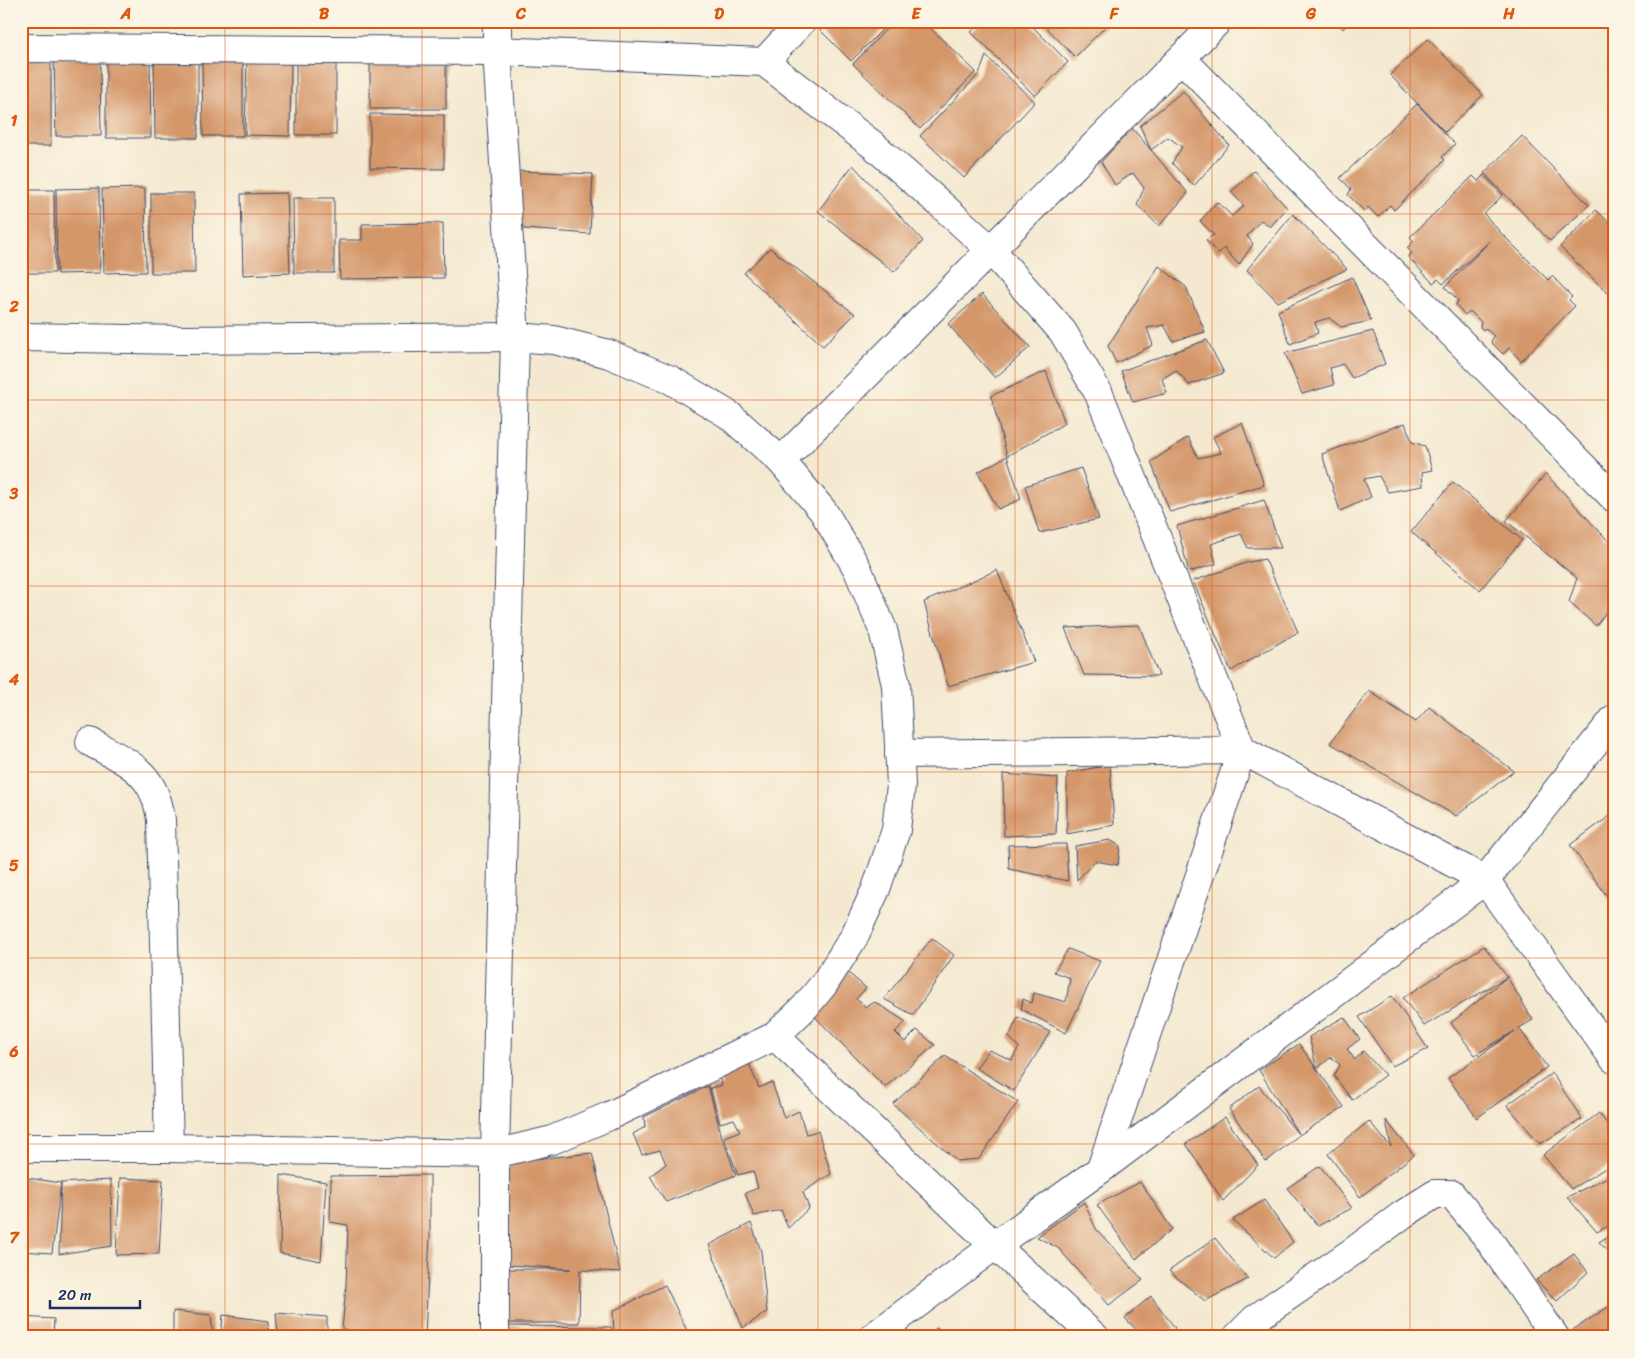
<svg xmlns="http://www.w3.org/2000/svg" width="1635" height="1358" viewBox="0 0 1635 1358" font-family="Sriracha,sans-serif">
  <style>
    .building { fill: #d4976b }
    .lines { fill: none; stroke-linecap: round; stroke-linejoin: round }
    .minor-casing { stroke: #3c4b6f; stroke-width: 30 }
    .minor { stroke: #fff; stroke-width: 28 }
    .grid { fill: none; stroke: #de5710; stroke-width: 1; stroke-opacity: 0.55 }
    .neatline { fill: none; stroke: #de5710; stroke-width: 2 }
    .grid-label { font-size: 16px; text-anchor: middle; font-weight: bold; fill: #de5710 }
  </style>
  <rect width="100%" height="100%" fill="#fcf5e5"/>
  <filter id="ink" filterUnits="userSpaceOnUse"><feTurbulence type="fractalNoise" baseFrequency=".02" numOctaves="2"/><feDisplacementMap in="SourceGraphic" scale="10" xChannelSelector="R" yChannelSelector="G"/><feConvolveMatrix kernelMatrix="1 2 1 2 8 2 1 2 1" color-interpolation-filters="sRGB"/></filter>
  <filter id="wash" filterUnits="userSpaceOnUse"><feTurbulence type="fractalNoise" baseFrequency=".0096" numOctaves="4" result="noise"/><feDisplacementMap in="SourceGraphic" scale="20" xChannelSelector="R" yChannelSelector="G"/><feGaussianBlur stdDeviation="1.12" result="paint"/><feColorMatrix in="noise" values="0 0 0 0 0 0 0 0 0 0 0 0 0 0 0 0 0 1.4 0 .05"/><feComposite in="paint" operator="in"/></filter>
  <g filter="url(#wash)">
    <rect width="100%" height="100%" fill="#f4e9d0"/>
    <g id="blocks">
      <g class="building">
        <path d="M811 21H891L851 61Z"/>
        <path d="M894 21H923L976 72 920 129 853 64Z"/>
        <path d="M982 21H1027L1068 62 1035 96 971 32Z"/>
        <path d="M1040 21H1105L1108 24 1075 57Z"/>
        <path d="M1336 21H1351L1343 29Z"/>
        <path d="M1428 39 1483 95 1445 132 1390 75Z"/>
        <path d="M986 56 1035 102 964 178 920 136 979 74Z"/>
        <path d="M198 57V138H155L154 58Z"/>
        <path d="M202 57H243V136H203Z"/>
        <path d="M21 58 51 59V146H21Z"/>
        <path d="M54 58H100L101 136H56Z"/>
        <path d="M106 58H150L151 138H106Z"/>
        <path d="M247 58 291 59 290 136 245 135Z"/>
        <rect x="296" y="59" width="40" height="76"/>
        <path d="M446 60V109H370V61Z"/>
        <path d="M1183 91 1229 145 1194 186 1172 163 1182 147 1168 137 1151 150 1140 126Z"/>
        <path d="M1417 104 1455 144 1442 157 1445 160 1394 210 1390 205 1378 217 1368 207 1364 211 1348 195 1351 189 1340 178Z"/>
        <path d="M370 114 444 115V169L370 168Z"/>
        <path d="M1132 128 1188 193 1159 226 1137 205 1144 188 1133 173 1115 185 1101 162Z"/>
        <path d="M1522 136 1589 205 1550 241 1484 173Z"/>
        <path d="M853 165 923 241 894 272 818 211Z"/>
        <path d="M517 171 593 174 590 234 512 228Z"/>
        <path d="M1254 171 1287 208 1270 227 1261 220 1247 236 1253 244 1239 265 1224 248 1218 254 1206 240 1214 235 1200 221 1217 202 1232 216 1244 206 1231 192Z"/>
        <path d="M1484 175 1503 195 1484 214 1500 232 1548 280 1552 276 1572 297 1569 300 1575 306 1521 361 1509 348 1503 354 1491 342 1494 336 1485 328 1483 330 1480 327 1481 322 1470 311 1465 315 1456 305 1458 300 1445 287 1492 239 1443 284 1438 279 1433 283 1408 257 1412 253 1407 248 1414 241 1410 237 1473 176 1478 181Z"/>
        <path d="M99 188 100 273 57 274 56 189Z"/>
        <path d="M145 188 146 272 104 273 102 189Z"/>
        <path d="M21 190H54L55 273H21Z"/>
        <path d="M151 193H194L195 273H151Z"/>
        <path d="M287 193 290 273 243 275 241 194Z"/>
        <path d="M293 198H334V273H294Z"/>
        <path d="M1596 210 1614 227V289L1609 294 1560 247Z"/>
        <path d="M1293 214 1347 269 1278 302 1247 270Z"/>
        <path d="M443 223 444 278 340 279 339 240H362V224Z"/>
        <path d="M770 248 855 314 823 346 744 273Z"/>
        <path d="M1159 266 1186 287 1205 332 1173 341 1164 325 1147 328 1153 345 1116 363 1108 346Z"/>
        <path d="M1352 277 1371 321 1341 327 1329 318 1315 322 1318 333 1290 344 1278 311Z"/>
        <path d="M982 294 1030 347 995 378 948 324Z"/>
        <path d="M1373 331 1385 364 1352 378 1343 364 1330 368 1334 385 1302 394 1285 353Z"/>
        <path d="M1207 340 1224 373 1189 385 1176 370 1162 379 1167 393 1133 402 1121 371Z"/>
        <path d="M1046 371 1065 423 1007 456 991 396Z"/>
        <path d="M1242 423 1264 485 1170 512 1151 462 1188 437 1198 458 1221 453 1213 437Z"/>
        <path d="M1405 423 1412 442 1425 446 1432 470 1422 472 1423 486 1388 492 1379 476 1364 479 1371 497 1340 511 1322 454Z"/>
        <path d="M1007 456 1021 499 998 509 978 472Z"/>
        <path d="M1081 468 1099 519 1039 533 1025 486Z"/>
        <path d="M1546 474 1614 547V601L1596 626 1569 602 1577 578 1506 521Z"/>
        <path d="M1453 482 1522 540 1480 590 1411 532Z"/>
        <path d="M1264 500 1281 548H1248L1241 534 1211 544 1216 564 1189 572 1177 526Z"/>
        <path d="M1265 559 1298 632 1231 671 1193 581 1249 562Z"/>
        <path d="M997 570 1034 662 948 686 924 602Z"/>
        <path d="M1139 625 1159 676 1084 675 1065 628Z"/>
        <path d="M1369 691 1416 722 1429 707 1514 771 1456 816 1330 743Z"/>
        <path d="M1110 765 1114 825 1067 834V773Z"/>
        <path d="M1003 774 1058 778 1056 834 1004 836Z"/>
        <path d="M1614 813V906L1570 845Z"/>
        <path d="M1110 840 1120 846 1118 865 1095 861 1077 880 1075 846Z"/>
        <path d="M1066 844 1068 881 1009 869 1008 845Z"/>
        <path d="M932 938 954 955 913 1015 884 999Z"/>
        <path d="M1484 946 1507 977 1424 1026 1403 998Z"/>
        <path d="M1068 949 1100 961 1066 1033 1021 1009 1023 999 1032 1003 1034 993 1066 1002 1070 978 1054 972Z"/>
        <path d="M845 970 866 988 856 999 866 1007 875 1002 906 1022 895 1032 905 1042 917 1030 935 1045 885 1087 814 1016Z"/>
        <path d="M1507 977 1533 1020 1519 1028 1547 1067 1477 1118 1448 1078 1515 1031 1475 1055 1451 1023Z"/>
        <path d="M1392 996 1428 1049 1392 1066 1359 1017Z"/>
        <path d="M1018 1017 1050 1032 1014 1091 976 1068 989 1050 1012 1060 1019 1047 1009 1037Z"/>
        <path d="M1344 1017 1360 1039 1347 1049 1355 1060 1363 1051 1385 1075 1352 1100 1334 1076 1340 1065 1331 1057 1317 1069 1309 1037Z"/>
        <path d="M1299 1044 1344 1107 1299 1135 1259 1070Z"/>
        <path d="M945 1056 1018 1102 979 1159 957 1161 893 1104Z"/>
        <path d="M747 1059 759 1088 772 1082 784 1118 799 1111 806 1134 818 1131 831 1174 803 1192 809 1208 788 1228 781 1210 754 1216 745 1193 758 1188 753 1171 738 1175 724 1137 740 1131 734 1119 720 1123 710 1088 722 1085 717 1072Z"/>
        <path d="M1552 1073 1582 1119 1540 1144 1507 1105Z"/>
        <path d="M708 1086 722 1137 736 1175 666 1202 650 1176 666 1164 660 1150 642 1155 633 1134 645 1127 644 1117Z"/>
        <path d="M1259 1086 1299 1135 1266 1162 1229 1109Z"/>
        <path d="M1599 1113 1614 1133V1163L1571 1189 1543 1155Z"/>
        <path d="M1225 1117 1258 1165 1223 1201 1186 1144Z"/>
        <path d="M1386 1120 1414 1155 1360 1197 1328 1154 1369 1121 1391 1147Z"/>
        <path d="M592 1153 620 1272 580 1270 579 1323H502L505 1269H571L509 1265 507 1162Z"/>
        <path d="M1320 1166 1352 1208 1318 1226 1287 1188Z"/>
        <path d="M1614 1174V1223L1597 1232 1567 1197Z"/>
        <path d="M281 1175 326 1182 321 1261 280 1253Z"/>
        <path d="M430 1175V1235L425 1337H398L342 1330 346 1286 348 1225 330 1222 331 1176Z"/>
        <path d="M21 1177 61 1183 111 1180 112 1246 59 1254 61 1183 52 1253 21 1251Z"/>
        <path d="M120 1178 163 1180 159 1254 116 1255Z"/>
        <path d="M1140 1182 1172 1229 1136 1259 1097 1205Z"/>
        <path d="M1264 1200 1293 1242 1274 1258 1233 1220Z"/>
        <path d="M1084 1202 1096 1229 1143 1280 1109 1305 1058 1248 1037 1237Z"/>
        <path d="M751 1223 761 1251 767 1312 743 1328 709 1245Z"/>
        <path d="M1614 1232V1258L1599 1242Z"/>
        <path d="M1215 1238 1248 1279 1205 1301 1169 1271Z"/>
        <path d="M1574 1254 1588 1272 1557 1301 1536 1280Z"/>
        <path d="M665 1285 690 1337H614L613 1311Z"/>
        <path d="M1151 1296 1175 1328 1166 1337H1143L1125 1318Z"/>
        <path d="M1613 1304 1614 1329 1599 1337H1580L1571 1331Z"/>
        <path d="M173 1311 211 1315 213 1337H173Z"/>
        <path d="M276 1313 327 1317V1337H278Z"/>
        <path d="M223 1315 269 1321 268 1337H221Z"/>
        <path d="M21 1317 54 1319 53 1337H21Z"/>
        <path d="M508 1326 611 1327V1337H509Z"/>
        <path d="M937 1328 944 1337H927Z"/>
      </g>
    </g>
  </g>
  <g filter="url(#ink)">
    <use href="#blocks" fill-opacity="0" stroke="#3c4b6f" stroke-width="1"/>
    <g class="lines">
      <g class="minor-casing">
        <g id="minor">
          <path d="M21 48 497 51 764 62 873 145 938 202 991 250 1063 332 1099 394 1242 750 1101 1169"/>
          <path d="M1182 59 1614 498"/>
          <path d="M764 62 802 21"/>
          <path d="M21 337 184 340 515 337 554 340 609 354 671 380 729 415 781 461 823 511 857 568 883 630 896 685 901 785 896 830 876 889 854 937 824 984 805 1007 775 1036 609 1116 552 1140 495 1154 169 1148H21"/>
          <path d="M781 461 1218 21"/>
          <path d="M90 742C129 763 155 772 161 820L169 1148"/>
          <path d="M899 754 1242 750 1485 880 1614 1059"/>
          <path d="M775 1036 964 1217 1095 1337"/>
          <path d="M495 1337V1154L515 337 497 51V21"/>
          <path d="M873 1337 994 1246 1101 1169 1485 880 1614 719"/>
          <path d="M1237 1337 1255 1319 1355 1250 1402 1215 1435 1194H1451L1487 1237 1555 1337"/>
        </g>
      </g>
      <use href="#minor" class="minor"/>
    </g>
  </g>
  <path class="grid" d="M225 21V1337M422 21V1337M620 21V1337M818 21V1337M1015 21V1337M1212 21V1337M1410 21V1337M21 214H1614M21 400H1614M21 586H1614M21 772H1614M21 958H1614M21 1144H1614"/>
  <rect width="1635" height="1358" fill="none" stroke="#fcf5e5" stroke-width="55"/>
  <path d="M50 1300v8h90v-8" fill="none" stroke="#1b2f5e" stroke-width="2.5"/>
  <text x="58" y="1300" font-size="15" fill="#1b2f5e" stroke="#fcf5e5" stroke-width="4" paint-order="stroke">20 m</text>
  <rect x="28" y="28" width="1580" height="1302" class="neatline"/>
  <g class="grid-label">
    <text x="126" y="19">A</text>
    <text x="324" y="19">B</text>
    <text x="521" y="19">C</text>
    <text x="719" y="19">D</text>
    <text x="916" y="19">E</text>
    <text x="1114" y="19">F</text>
    <text x="1311" y="19">G</text>
    <text x="1509" y="19">H</text>
    <text x="14" y="126">1</text>
    <text x="14" y="312">2</text>
    <text x="14" y="499">3</text>
    <text x="14" y="685">4</text>
    <text x="14" y="871">5</text>
    <text x="14" y="1057">6</text>
    <text x="14" y="1243">7</text>
  </g>
</svg>
